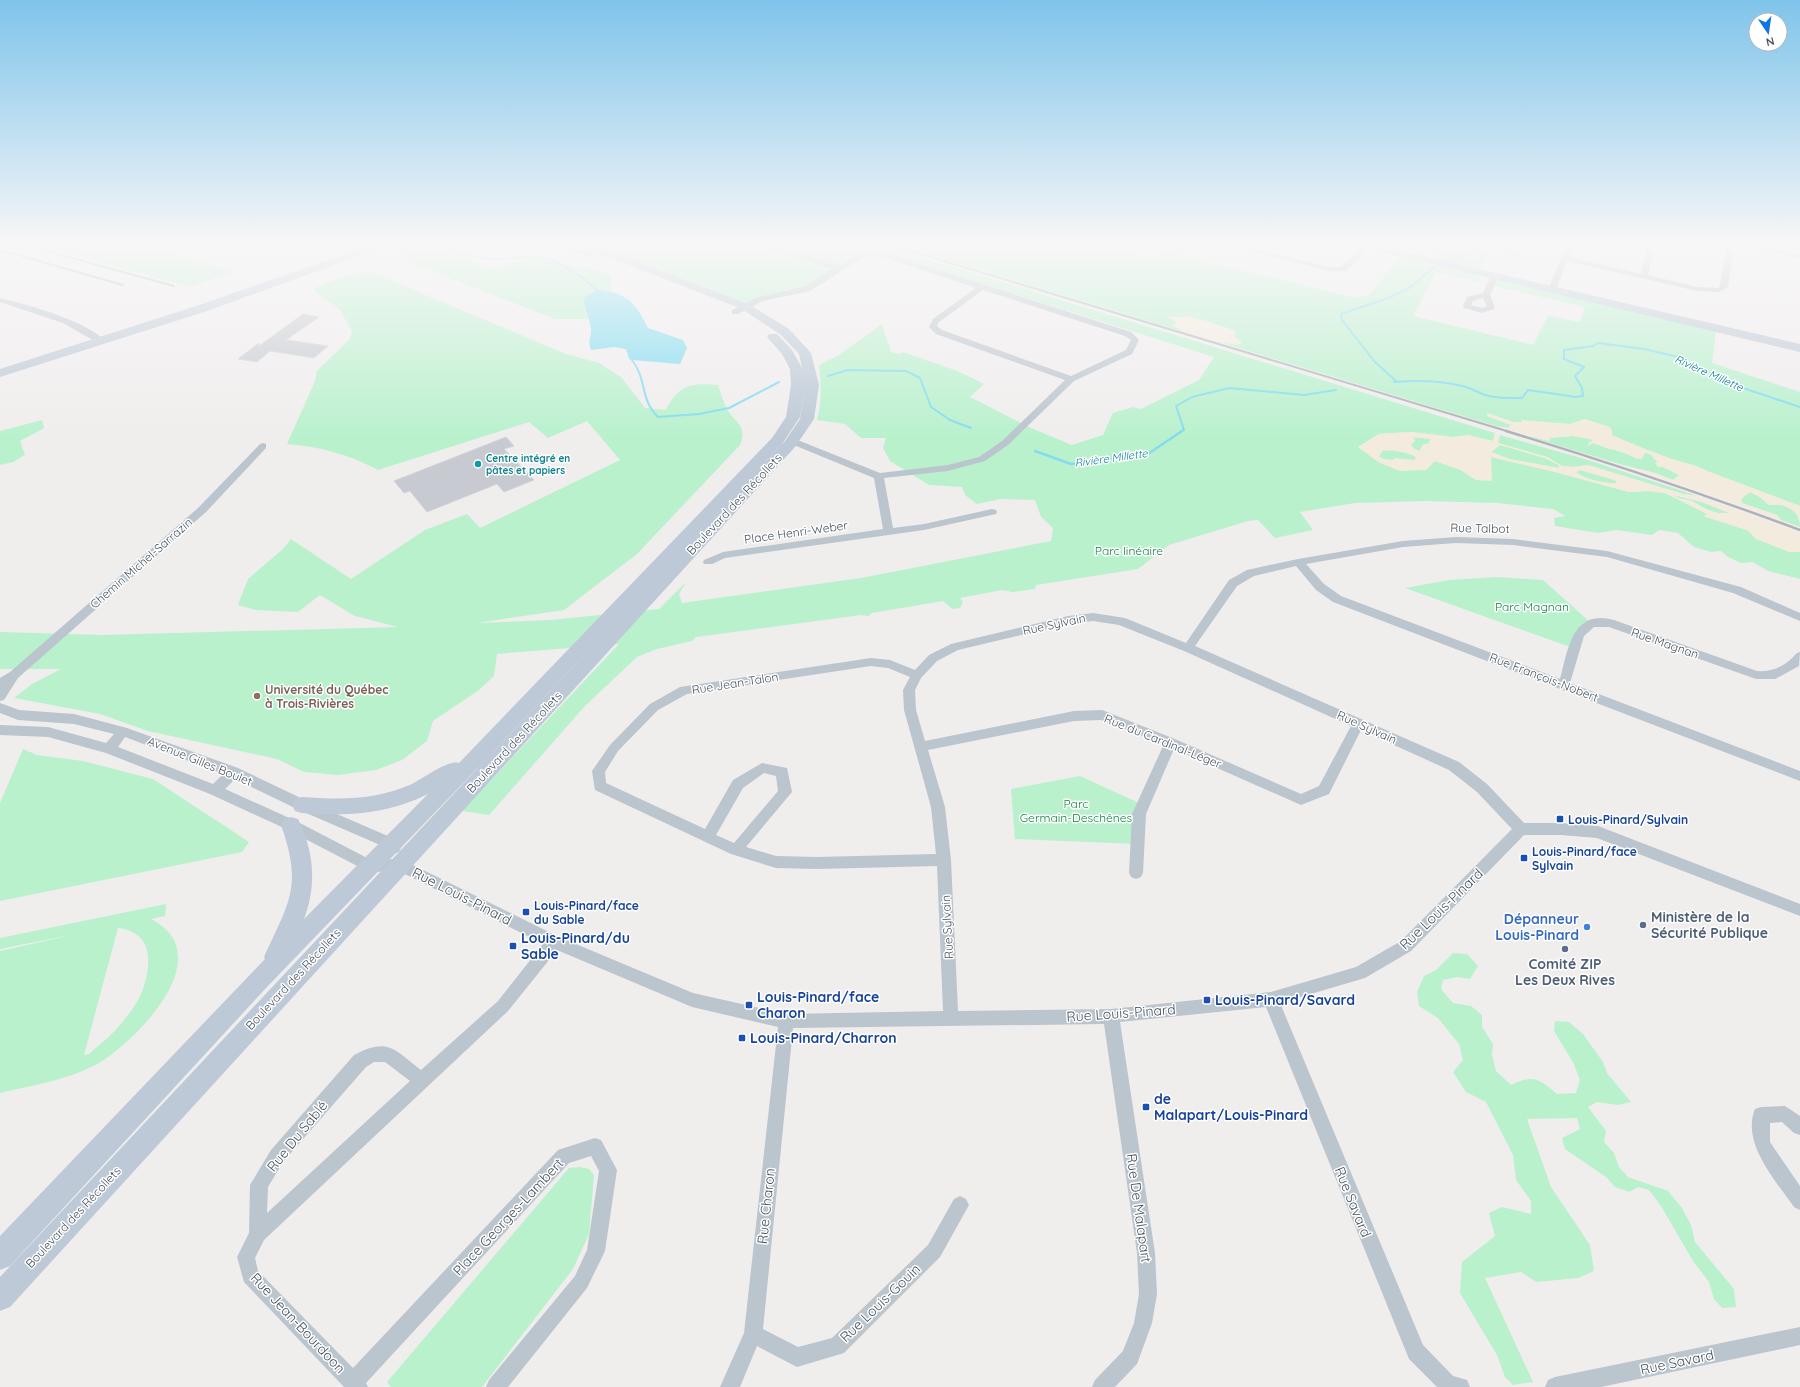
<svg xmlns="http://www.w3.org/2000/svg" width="1800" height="1387" viewBox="0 0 1800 1387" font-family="Quicksand,sans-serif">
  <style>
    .green { fill: #b9f1cd; fill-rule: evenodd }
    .sand { fill: #f3ebdd; fill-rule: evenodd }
    .water { fill: #83dcf0 }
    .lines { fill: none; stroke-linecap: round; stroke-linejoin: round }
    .stream-far1 { stroke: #83dcf0; stroke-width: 2 }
    .stream { stroke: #83dcf0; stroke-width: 2.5 }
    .building { fill: #c7cad0; stroke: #d1d4d9 }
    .street { fill: #bbc5cd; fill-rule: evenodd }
    .secondary { fill: #bdc9d6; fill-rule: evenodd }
    .rail-far1 { stroke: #afb3b8; stroke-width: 2 }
    .rail { stroke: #afb3b8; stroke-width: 2.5 }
    .culture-dot { fill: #0f9aa8; stroke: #fff; stroke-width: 1.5 }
    .education-dot { fill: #8d6e63; stroke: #fff; stroke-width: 1.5 }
    .transit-dot { fill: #1a4fb4; stroke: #fff; stroke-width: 1.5 }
    .service-dot { fill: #5c6f8a; stroke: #fff; stroke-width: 1.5 }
    .shop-dot { fill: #3f7fe0; stroke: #fff; stroke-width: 1.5 }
    .labels { text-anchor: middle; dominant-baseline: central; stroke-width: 3; stroke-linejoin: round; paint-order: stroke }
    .far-culture-label { font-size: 10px; font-weight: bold; fill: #0d838f; stroke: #fff; text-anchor: start }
    .far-water-label { font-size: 11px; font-style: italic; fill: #077d96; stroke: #fff }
    .street-label { font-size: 12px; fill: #45515c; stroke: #fff }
    .park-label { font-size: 12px; fill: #128046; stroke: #fff }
    .education-label { font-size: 12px; font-weight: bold; fill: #785e54; stroke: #fff; text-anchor: start }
    .transit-label { font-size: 12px; font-weight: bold; fill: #164399; stroke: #fff; text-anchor: start }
    .near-street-label { font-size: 14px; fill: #45515c; stroke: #fff }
    .near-service-label { font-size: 14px; font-weight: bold; fill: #4e5e75; stroke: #fff; text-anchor: start }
    .near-shop-label { font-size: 14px; font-weight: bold; fill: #366cbe; stroke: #fff; text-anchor: end }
    .near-transit-label { font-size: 14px; font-weight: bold; fill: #164399; stroke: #fff; text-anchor: start }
  </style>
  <rect width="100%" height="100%" fill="#f0eded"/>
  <g class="green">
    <path d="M84 243H137L234 271 190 287 58 251Z"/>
    <path d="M416 243C436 243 454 241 473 251L468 257 471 261 480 266 494 268 530 258 600 270 610 276 611 291 602 290 584 307 588 319H555L398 258Z"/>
    <path d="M593 243H875L1495 433 1493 441 1468 435 1453 437 1411 432 1379 434 1358 447 1380 463 1435 461 1461 470 1472 478 1491 471V457L1559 473 1629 492 1649 491 1665 493 1708 514 1704 516 1735 526 1724 520 1742 524 1754 537 1800 552V579L1768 571 1753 562 1741 563 1728 557 1721 551 1711 552 1694 547 1678 533 1659 530 1652 535 1617 530 1598 533 1555 526 1554 518 1565 516 1553 509 1497 503 1425 501 1355 503 1300 512 1313 530 1275 538 1258 520 1248 521 1169 545 1138 569 1036 585 1035 589 1013 592 1002 590 960 598 963 602 960 608 952 609 943 601 872 613 868 616 861 615 696 637 692 641 657 649 637 657 585 706 489 815 462 811 619 644 497 654 494 676 479 690 433 721 427 741 402 760 376 770 338 775 304 772 277 759 148 731 100 714 14 698 32 684 61 669H0V632L102 635 398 627 355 616 320 595 298 612 256 610 238 605 248 579 283 549 291 539 351 579 425 530 467 514 480 528 620 460 587 421 548 438 529 422 378 470C348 454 321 447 287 444L315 381 317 371 350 339 352 331 340 310 316 292 314 288 334 280 369 271 566 354 599 363 621 377 645 408 666 410C679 384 692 383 718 385 721 393 723 402 727 409 735 423 748 425 740 445L637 554 564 610 477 623 550 620 659 609 686 582 679 594 682 603 861 578 1051 541 1053 528 1041 517 1035 500 1000 499 977 504 965 495 962 487 929 485 890 461 883 448 886 438H861L845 424 817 420C822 401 821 385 819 365L839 355 882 324 891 352 899 354 903 352C931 362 959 370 984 384L970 397 1031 428 1072 445 1103 435 1113 413 1133 407 1141 409 1199 380 1214 357 875 250 861 252 805 288 743 303Z"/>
    <path d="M890 243H1118L1119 244 1112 247 1151 258C1163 248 1183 253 1195 259L1356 298 1369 295 1402 254 1430 261 1441 243H1526L1520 258 1490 252 1479 273 1478 278 1483 283 1436 272 1413 316 1533 345 1548 316 1580 322 1585 307 1495 286 1498 278 1716 330 1712 363 1800 392V506L1707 471C1696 464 1682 463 1669 458 1639 447 1609 434 1579 421L1570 424 1514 422 1487 413 1488 416 1511 425 1508 428 1496 426 1216 341 1238 345 1242 342 1234 337 1236 331C1213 323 1193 316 1169 317L1178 324 1172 325 1191 334Z"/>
    <path d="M42 420 44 428 20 441 25 455 13 462 0 465V431Z"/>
    <path d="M1500 435 1588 460 1698 496 1683 494 1588 465 1573 467 1562 466 1547 457 1498 443Z"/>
    <path d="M1524 435 1549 441V438L1573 436 1591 439 1593 443C1608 448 1621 451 1636 458L1645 453 1650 454 1663 467 1679 475 1673 480 1655 473 1623 465Z"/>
    <path d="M1413 437 1431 439 1428 444 1422 446 1420 451C1415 450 1413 448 1411 444L1415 441Z"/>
    <path d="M1500 445 1545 458 1559 465V468L1509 459 1491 452Z"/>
    <path d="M1389 450 1409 453 1416 457 1415 460H1387L1379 457 1382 451Z"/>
    <path d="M1580 470 1615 480 1617 483C1607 484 1583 479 1576 472Z"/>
    <path d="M1750 492 1760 497 1769 505C1784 503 1800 509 1800 527L1781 520 1777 515 1741 503V499Z"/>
    <path d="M1672 494 1702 502 1729 513C1716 516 1702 507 1692 501 1685 498 1681 501 1672 494Z"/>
    <path d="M1497 577 1543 580 1590 622 1573 648 1405 588 1449 580Z"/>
    <path d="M23 749 37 755 83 761 153 779 249 842 242 852 0 901V803Z"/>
    <path d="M1080 776 1141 804 1136 844 1015 839 1011 789Z"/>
    <path d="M166 904 165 916 151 919C221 955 138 1039 99 1063 69 1080 33 1085 0 1093V951L76 934 0 949V938ZM118 928C155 932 152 967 141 994 137 1003 130 1013 124 1020 115 1033 100 1044 89 1054L84 1055Z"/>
    <path d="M1453 953 1467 954 1478 966 1470 979 1457 977 1443 980 1441 989 1453 1003 1471 1006 1482 1015V1027L1493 1044 1492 1055 1496 1071 1511 1085C1534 1074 1539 1079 1557 1094L1576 1093 1580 1080 1574 1064 1554 1031 1555 1021 1569 1022 1583 1034 1603 1062 1607 1073 1631 1102 1618 1105 1597 1102 1588 1107 1606 1131 1604 1142 1614 1153 1619 1167 1628 1177 1668 1191 1682 1208 1691 1225 1695 1242 1734 1289 1736 1307 1722 1308 1714 1299 1709 1282 1693 1261 1661 1206 1649 1190 1638 1187 1629 1192 1615 1187 1606 1177 1565 1149 1562 1138 1580 1129 1577 1118 1527 1119 1551 1187 1590 1245 1594 1271 1578 1278 1536 1282 1521 1272 1485 1278 1533 1382 1513 1385 1505 1377 1497 1355 1460 1293 1462 1262 1495 1236 1489 1213 1502 1207 1531 1214V1201L1516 1180 1513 1155 1486 1102 1466 1092 1453 1072 1463 1060 1459 1044 1438 1018 1419 1006 1417 992 1424 976 1436 970Z"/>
    <path d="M580 1167 589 1169 594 1175 589 1234 573 1269 482 1387H391L387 1382 569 1168Z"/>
  </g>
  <g class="sand">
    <path d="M1185 316 1207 321 1218 326 1236 331 1234 337 1242 342 1238 345C1217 342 1190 337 1172 325L1178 324 1169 317 1181 319Z"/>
    <path d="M1487 413 1507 421 1521 423 1522 420 1570 424 1585 419 1610 427 1613 433 1611 435C1631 444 1651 452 1672 459 1684 463 1697 465 1707 471L1800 506V519C1792 507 1784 503 1769 505L1760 497 1750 492 1741 499 1742 503 1777 515 1781 520 1800 528 1723 499 1623 465 1655 473 1673 480 1679 475 1663 467H1658L1655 463 1658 461 1653 458 1654 457 1653 455 1645 453 1642 459 1635 458 1622 451 1609 449 1593 443 1588 446 1589 442H1592L1591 439 1573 436 1550 438V441L1496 426 1508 428 1511 425 1487 416Z"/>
    <path d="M1411 432 1453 437 1468 435 1493 441 1495 433 1500 435 1498 443 1547 457 1562 466 1573 467 1588 465 1683 494 1698 496 1800 533V552H1789L1756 539 1749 531 1703 516 1707 514 1665 493 1649 491 1629 492 1559 473 1491 457 1492 481 1476 480 1461 470 1435 461 1426 470 1400 471 1380 463 1358 447 1379 434ZM1413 437 1431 439 1428 444H1423L1420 451 1414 449 1411 444 1415 441ZM1500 445 1545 458 1559 465V468L1509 459 1491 452ZM1396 450C1403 453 1410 453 1416 457L1415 460 1394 458 1393 460 1383 459 1379 457 1382 451ZM1580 470 1615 480 1617 483C1607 484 1583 479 1576 472ZM1672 495 1702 502 1729 513H1717L1698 506 1689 500H1679Z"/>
  </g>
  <path class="water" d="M602 290C630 295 636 304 648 328L683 340 687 348 680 364 632 360 629 359 626 349 614 347 591 350C587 337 592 338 591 329 589 310 572 295 602 290Z"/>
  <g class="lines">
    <g class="stream-far1">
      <path d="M431 243C451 250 473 258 494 259 509 260 525 255 540 257 560 260 587 279 600 294"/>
      <path d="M1452 262 1469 255 1483 243"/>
      <path d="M633 357 632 360C647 379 640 400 658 417L699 414 729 408 779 382"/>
      <path d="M828 376 848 370 906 371 920 378 931 407 950 420 971 428"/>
      <path d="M1394 382C1417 380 1440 380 1462 386 1471 388 1477 392 1485 395 1496 399 1510 398 1522 398L1528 390 1576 397 1583 396 1582 388 1575 376 1584 367 1564 359V350L1593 346 1598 343 1644 349 1678 357 1728 383 1800 407"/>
      <path d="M1397 382 1374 361 1342 320 1341 314 1386 299 1411 287 1434 267"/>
      <path d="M1180 432 1184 430 1176 406 1192 397 1229 388 1304 395 1336 390"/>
    </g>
    <path class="stream" d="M1035 451 1071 464 1148 454 1182 431"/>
  </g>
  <g class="building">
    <path d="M303 314 319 317 286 340 328 346 314 358 270 351 257 362 238 359 259 343V346Z"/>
    <path d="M506 437 514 446 504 449 534 480 504 492 497 484 427 512 410 491 404 493 394 481Z"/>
  </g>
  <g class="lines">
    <g class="street">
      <path d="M765 243H771L839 266 860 252 880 251 1131 332 1139 340 1132 354 1074 381 1008 445 985 461 948 471 884 478 893 528 924 524 992 509 996 510 997 512 996 514 924 530 725 558 712 564H704L703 562 704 560 723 552 883 529 874 478 789 443V439H795L880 473 948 465 979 457 1002 441 1065 380 936 334 929 327 933 319 976 288 877 255 865 256 810 291 763 301 738 314H732V310L758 297 804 287 832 269 765 247ZM983 290 1125 336 1131 340 1126 350 1071 376 942 330 937 326 939 322Z"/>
      <path d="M1219 243H1231L1329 267H1341L1364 244 1371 246 1346 271H1329Z"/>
      <path d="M1567 243H1575L1569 257 1641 274 1649 243H1656L1648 275 1697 287 1718 288 1720 286 1727 246C1740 236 1784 251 1800 255V259L1742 245 1734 247 1728 287 1719 292 1697 291 1567 261 1556 290 1549 292 1548 290Z"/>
      <path d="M1492 274 1499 276 1490 295 1495 307 1494 309 1482 313 1464 308 1463 306 1467 297 1483 293ZM1483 298 1487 306 1482 308 1471 305 1473 301Z"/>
      <path d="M0 298C26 304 87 321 105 341L104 343H98L63 323 0 302Z"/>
      <path d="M263 443 266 444V448L206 512 18 678 4 700 0 701V678L10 672 198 508 260 444Z"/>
      <path d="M1456 537 1513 539 1607 551 1741 587 1800 613V621L1733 593 1607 557 1513 545 1456 543 1403 547 1306 564 1324 584 1341 596 1560 679C1568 650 1572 608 1614 620L1757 671C1769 672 1781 668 1790 660 1794 657 1795 653 1800 652L1799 666 1775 679H1756L1609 627H1594L1584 636 1570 683 1800 771V781L1333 602 1316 590 1296 566 1254 576 1237 586 1195 646 1459 762 1487 784 1524 823H1561L1598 826 1800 904V916L1597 838 1561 835H1524L1411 951 1365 978 1280 1003 1423 1345 1453 1376 1467 1380 1470 1387H1437L1409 1359 1266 1007 1120 1022 1155 1253 1157 1294 1152 1323 1137 1364 1115 1387H1092L1095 1380 1123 1351 1134 1323 1139 1294 1137 1253 1104 1024 793 1028 763 1329 798 1347 832 1338 928 1245 954 1199 960 1196 966 1199 969 1205 940 1257 844 1353 797 1367 757 1346 740 1387H720L744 1333 778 1027 692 1007 557 950 508 1011 264 1240 255 1258 258 1271 353 1368 558 1150 595 1138 601 1140 617 1170 605 1251 587 1288 508 1387H486L489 1380 575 1276 587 1250 599 1171 591 1156 569 1163 366 1383 368 1387H344L244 1282 237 1257 249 1233 250 1185 271 1150 354 1055C388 1037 394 1049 421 1070L498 1001 543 944 399 871 370 872 365 870 286 829 210 794 106 753 48 737 0 735V725L48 727 106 743 114 734 74 724 18 720 0 713V703L19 710 74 714 127 728 238 768 307 801 397 840 401 848 399 852 394 854 389 852 387 848 297 809 235 779 225 789 296 821 371 860 400 859 405 861 559 937 693 993 786 1014 943 1011 937 866 817 869 776 868 731 854 595 790 592 771 610 745 650 704 680 687 871 658 890 660 915 670 929 655 951 644 1068 616 1093 613 1125 618 1186 643 1229 580 1247 570 1298 559 1403 541ZM1093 621 1119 625 1184 651 1351 726 1319 786 1301 794 1175 739 1102 710 1074 711 925 741 916 710 915 690 921 678 937 661 958 650 1068 624ZM871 666 888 668 910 677 903 690 904 710 931 807 936 854 817 857 776 856 746 847 792 792 787 768 762 763 733 780 705 829 606 783 605 772 618 751 658 710 687 694ZM1101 720 1164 744 1132 814 1129 873 1131 877 1136 879 1141 877 1143 873 1146 814 1174 749 1301 805 1329 794 1361 730 1449 770 1477 792 1512 829 1401 941 1356 967 1271 992 1111 1009 958 1011 951 860 945 807 928 750 1074 721ZM125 737 223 774 213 784 118 747ZM764 773 776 776 778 791 734 843 716 835 743 788ZM374 1062H385L410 1081 267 1213 268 1187 283 1162 366 1067Z"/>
      <path d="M1785 1106 1800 1116V1135L1794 1133 1782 1122 1770 1123V1142L1800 1186V1210L1794 1207C1776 1181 1741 1143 1755 1109L1761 1107Z"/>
      <path d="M1800 1327V1345L1601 1387H1545L1548 1380 1555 1377Z"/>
    </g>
    <g class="secondary">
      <path d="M377 243H391L390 245 207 311 0 377V369L199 305Z"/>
      <path d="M555 243H569L596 253 597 255 596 257H588L556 245Z"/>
      <path d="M576 243H590L750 305 789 329 811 353 819 385 814 419 795 447 10 1307 0 1311V1277L785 441 800 419 805 385 803 373 805 385 800 417 782 444 495 750 266 988 10 1266 0 1270V1236L265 959 264 957C289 902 303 887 281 825L284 819 291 817 298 819C314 852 317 884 304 919L428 794C385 815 348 816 302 813L295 811 292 805 295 799 302 797C340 800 376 800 412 784 422 779 449 759 459 763L772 438 786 417 791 385 790 369 782 354 767 337 769 334H777L792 350 802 368 799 354 781 335 742 309 577 245Z"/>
      <path d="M1350 243H1368L1800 344V352L1355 246Z"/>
    </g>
    <g class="rail-far1">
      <path d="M6 243 21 247"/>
      <path d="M17 243 174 286"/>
      <path d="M884 243 1510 432"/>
      <path d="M0 250 123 285"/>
    </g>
    <path class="rail" d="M1506 431C1605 461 1703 494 1800 530"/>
  </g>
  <linearGradient id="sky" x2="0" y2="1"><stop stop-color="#7fc4eb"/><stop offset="0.56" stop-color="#f8f7f7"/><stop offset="1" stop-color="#f8f7f7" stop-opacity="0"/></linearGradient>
  <rect width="1800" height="437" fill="url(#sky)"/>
  <circle class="culture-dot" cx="478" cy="464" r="4"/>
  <circle class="education-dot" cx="257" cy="696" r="4"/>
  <g class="transit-dot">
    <rect x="1556" y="815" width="8" height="8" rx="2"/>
    <rect x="1520" y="854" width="8" height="8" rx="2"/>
    <rect x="522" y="908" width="8" height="8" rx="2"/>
    <rect x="509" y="942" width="8" height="8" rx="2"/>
    <rect x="1203" y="996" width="8" height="8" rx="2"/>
    <rect x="745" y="1001" width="8" height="8" rx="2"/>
    <rect x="738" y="1034" width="8" height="8" rx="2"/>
    <rect x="1142" y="1103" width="8" height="8" rx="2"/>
  </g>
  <g class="service-dot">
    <circle cx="1643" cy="925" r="4"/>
    <circle cx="1565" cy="949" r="4"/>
  </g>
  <circle class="shop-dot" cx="1587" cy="927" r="4"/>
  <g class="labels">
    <g class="far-culture-label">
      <text x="486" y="458">Centre intégré en<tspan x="486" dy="12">pâtes et papiers</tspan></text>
    </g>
    <g class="far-water-label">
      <text transform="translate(1709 373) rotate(24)">Rivière Millette</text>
      <text transform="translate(1111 458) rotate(-8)">Rivière Millette</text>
    </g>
    <g class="street-label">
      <text transform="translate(734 504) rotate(-47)">Boulevard des Récollets</text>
      <text transform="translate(1480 528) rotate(1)">Rue Talbot</text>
      <text transform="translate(796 532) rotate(-8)">Place Henri-Weber</text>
      <text transform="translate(141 563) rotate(-41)">Chemin Michel-Sarrazin</text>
      <text transform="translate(1054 624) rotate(-12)">Rue Sylvain</text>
      <text transform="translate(1665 643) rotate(19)">Rue Magnan</text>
      <text transform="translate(1544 677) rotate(21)">Rue François-Nobert</text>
      <text transform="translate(735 683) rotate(-9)">Rue Jean-Talon</text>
      <text transform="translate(1367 727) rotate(24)">Rue Sylvain</text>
      <text transform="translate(1163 741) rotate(22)">Rue du Cardinal-Léger</text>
      <text transform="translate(514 742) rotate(-47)">Boulevard des Récollets</text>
      <text transform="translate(200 761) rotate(22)">Avenue Gilles Boulet</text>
      <text transform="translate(947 927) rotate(-93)">Rue Sylvain</text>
      <text transform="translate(293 979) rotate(-47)">Boulevard des Récollets</text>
      <text transform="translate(73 1217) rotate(-47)">Boulevard des Récollets</text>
    </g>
    <g class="park-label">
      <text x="1129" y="550">Parc linéaire</text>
      <text x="1532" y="606">Parc Magnan</text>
      <text x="1076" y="803">Parc<tspan x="1076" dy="14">Germain-Deschênes</tspan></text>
    </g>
    <g class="education-label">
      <text x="265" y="689">Université du Québec<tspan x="265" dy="14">à Trois-Rivières</tspan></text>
    </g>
    <g class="transit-label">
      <text x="1568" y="819">Louis-Pinard/Sylvain</text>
      <text x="1532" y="851">Louis-Pinard/face<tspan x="1532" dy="14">Sylvain</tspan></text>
      <text x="534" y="905">Louis-Pinard/face<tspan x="534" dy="14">du Sable</tspan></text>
    </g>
    <g class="near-street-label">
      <text transform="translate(462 896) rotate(27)">Rue Louis-Pinard</text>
      <text transform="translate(1441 909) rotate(-44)">Rue Louis-Pinard</text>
      <text transform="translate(1121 1013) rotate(-4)">Rue Louis-Pinard</text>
      <text transform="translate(297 1136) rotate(-51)">Rue Du Sablé</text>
      <text transform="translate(1353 1202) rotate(68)">Rue Savard</text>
      <text transform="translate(766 1206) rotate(-84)">Rue Charon</text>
      <text transform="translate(1139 1208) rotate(82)">Rue De Malapart</text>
      <text transform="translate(508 1217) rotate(-47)">Place Georges-Lambert</text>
      <text transform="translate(880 1303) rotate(-44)">Rue Louis-Gouin</text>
      <text transform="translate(298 1323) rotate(47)">Rue Jean-Bourdoon</text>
      <text transform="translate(1677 1362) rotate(-12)">Rue Savard</text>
    </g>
    <g class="near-service-label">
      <text x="1651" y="917">Ministère de la<tspan x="1651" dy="16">Sécurité Publique</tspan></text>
      <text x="1565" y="964" text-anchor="middle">Comité ZIP<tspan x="1565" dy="16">Les Deux Rives</tspan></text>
    </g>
    <g class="near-shop-label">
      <text x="1579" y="919">Dépanneur<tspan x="1579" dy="16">Louis-Pinard</tspan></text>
    </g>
    <g class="near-transit-label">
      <text x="521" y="938">Louis-Pinard/du<tspan x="521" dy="16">Sable</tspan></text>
      <text x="757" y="997">Louis-Pinard/face<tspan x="757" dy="16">Charon</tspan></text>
      <text x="1215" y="1000">Louis-Pinard/Savard</text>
      <text x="750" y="1038">Louis-Pinard/Charron</text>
      <text x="1154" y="1099">de<tspan x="1154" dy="16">Malapart/Louis-Pinard</tspan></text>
    </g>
  </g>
  <g transform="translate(1768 32) rotate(167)"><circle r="19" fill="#ffffff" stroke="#b5b9be"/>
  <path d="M0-3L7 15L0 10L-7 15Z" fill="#1074e7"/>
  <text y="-6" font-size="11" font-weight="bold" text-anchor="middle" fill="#45515c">N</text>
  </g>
</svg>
